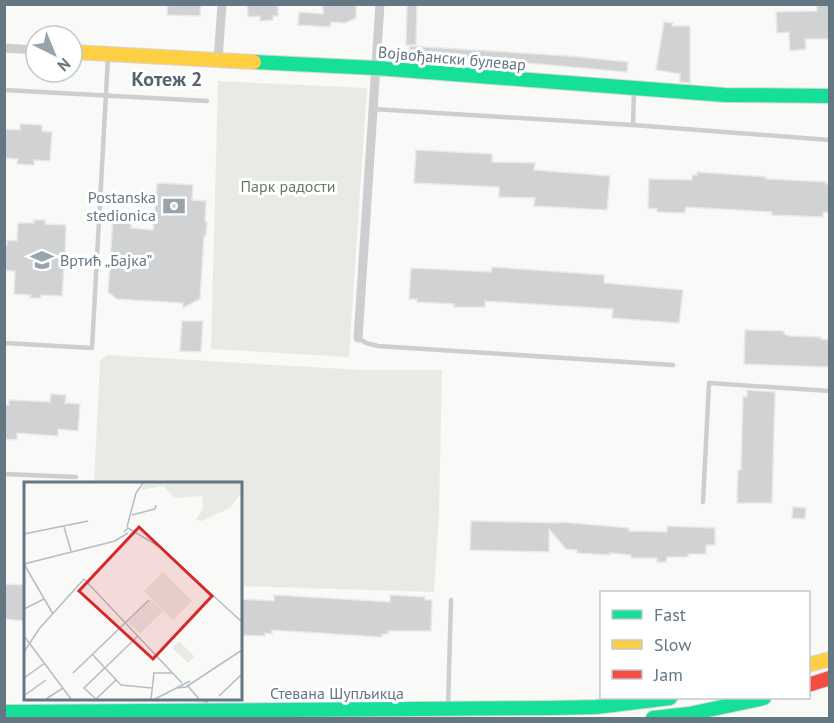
<svg xmlns="http://www.w3.org/2000/svg" width="834" height="723" viewBox="0 0 834 723" font-family="'PT Sans',sans-serif">
  <style>
    .green { fill: #e8ebe5 }
    .building { fill: #d0d2d3; stroke: #e8e8e8; stroke-width: 1.5 }
    .lines { fill: none; stroke-linecap: round; stroke-linejoin: round }
    .fast-casing { stroke: #d6d7d7; stroke-width: 16 }
    .slow-casing { stroke: #d6d7d7; stroke-width: 16 }
    .jam-casing { stroke: #d6d7d7; stroke-width: 16 }
    .lane { stroke: #cdcecf; stroke-width: 4.5 }
    .street { stroke: #cdcecf; stroke-width: 9 }
    .fast { stroke: #16e098; stroke-width: 14 }
    .slow { stroke: #ffcf43; stroke-width: 14 }
    .jam { stroke: #f24e42; stroke-width: 14 }
    .labels { text-anchor: middle; dominant-baseline: central; stroke-width: 6; stroke-linejoin: round; paint-order: stroke }
    .street-label { font-size: 16px; fill: #647783; stroke: #fff }
    .park-label { font-size: 16px; fill: #687a63; stroke: #fff }
    .poi-label { font-size: 16px; fill: #647783; stroke: #fff; text-anchor: end }
    .quarter-label { font-size: 20px; font-weight: bold; fill: #56646e; stroke: #fff }
    .inset-road { fill: none; stroke: #b4bdc2; stroke-width: 1.5 }
    .view { fill: #d62828; fill-opacity: 0.15; stroke: #d62828; stroke-width: 3 }
    .inset-edge { fill: none; stroke: #647783; stroke-width: 3 }
  </style>
  <rect width="100%" height="100%" fill="#f9f9f8"/>
  <g class="green">
    <path d="M218 81 367 88 349 357 211 349Z"/>
    <path d="M107 355 361 370H442L439 512 434 592 240 586V483H94L100 362 101 359Z"/>
  </g>
  <g class="building">
    <path d="M168 4H201L200 16 167 15Z"/>
    <path d="M247 4H278V16H273V20L260 21V16L248 17Z"/>
    <path d="M323 4H356V18L345 23 331 22 330 27 298 25 299 12 323 14Z"/>
    <path d="M407 4H417L416 45H406Z"/>
    <path d="M817 4H830L829 39H805L806 49 790 51 789 32 777 33 776 12 817 11Z"/>
    <path d="M664 22 673 23 672 26H690V83L680 82V74L656 70Z"/>
    <path d="M410 46 568 56 628 62 627 72 506 61 409 56Z"/>
    <path d="M20 124 42 125V131L52 132 50 161 34 160V165L17 164 18 159 4 158V129L20 130Z"/>
    <path d="M416 150 492 154V162L535 163 534 170 610 176 607 210 534 206 535 198 499 197V187L414 183Z"/>
    <path d="M697 172 766 177V179L826 182V184H830V213L823 212V217L772 215V212L686 207 685 213 657 212V209L648 208 649 179 692 180V175H697Z"/>
    <path d="M160 183 193 185 192 200 206 201 205 222H207L206 236H204L200 299 183 308V303L117 299 108 292 113 218 132 219 131 228 153 230 157 184Z"/>
    <path d="M34 220H45V224L66 225 65 256H68V266L64 265 62 296 41 295V298H30L31 295 14 294 15 271 4 270V245H7V240L17 241 18 223H34Z"/>
    <path d="M492 267 604 275V283L683 290 679 323 612 318 613 309 485 301V307H454V304L417 302V299H409L411 268 491 272Z"/>
    <path d="M182 321H203L201 352 180 351Z"/>
    <path d="M745 330 784 331V334L790 336 821 337V339L830 340V367L744 364Z"/>
    <path d="M747 390 775 392 772 503H737L738 470H741L743 397H747Z"/>
    <path d="M51 394 66 395 65 403 80 404 78 431 58 429V436L17 433V440L4 439V405H9V400L50 402Z"/>
    <path d="M793 507 806 508 805 519 792 518Z"/>
    <path d="M471 521 560 523V522L629 528V531L667 532V526L715 528V545H706V554H688V557H667L666 562H657V558H631V555L610 553V555L577 553V550L566 549 549 529V552L470 550Z"/>
    <path d="M4 584 26 585V621L4 619Z"/>
    <path d="M274 595 390 602V595L425 597V600H432L431 631H388V634H382V637L272 630V634L265 633V636L240 635V599L274 601Z"/>
  </g>
  <g class="lines">
    <g class="fast-casing">
      <g id="fast">
        <path d="M254 62 376 68 725 95 830 96"/>
        <path d="M4 712 553 708 596 707 670 698"/>
        <path d="M653 718 689 714 764 698"/>
      </g>
    </g>
    <g class="slow-casing">
      <g id="slow">
        <path d="M72 52 254 62"/>
        <path d="M808 665 830 659"/>
      </g>
    </g>
    <g class="jam-casing">
      <path id="jam" d="M808 685 830 678"/>
    </g>
    <g class="lane">
      <path d="M4 90 207 101"/>
      <path d="M373 109 633 125 830 140"/>
      <path d="M633 125 634 89"/>
      <path d="M358 338 366 343 378 346 673 365"/>
      <path d="M4 343 92 348 108 57"/>
      <path d="M4 474 76 477"/>
      <path d="M703 502 709 383 830 391"/>
      <path d="M448 706 451 600"/>
      <path d="M205 718 206 698"/>
    </g>
    <g class="street">
      <path d="M4 48 36 50"/>
      <path d="M218 60 222 4"/>
      <path d="M358 338 380 4"/>
    </g>
    <use href="#fast" class="fast"/>
    <use href="#slow" class="slow"/>
    <use href="#jam" class="jam"/>
  </g>
  <defs>
    <g id="bank-bare" transform="scale(1.8)"><path d="M-6-4H6V4H-6ZM0-2.3a2.3 2.3 0 1 0 0 4.6a2.3 2.3 0 1 0 0-4.6Z" fill="#98a4ac" stroke="#fff" stroke-width="2.5" paint-order="stroke"/></g>
    <g id="school-bare" transform="scale(1.8)"><path d="M0-5L7-2L0 1L-7-2ZM-4 1L0 2.5L4 1V4Q0 6-4 4Z" fill="#98a4ac" stroke="#fff" stroke-width="2.5" paint-order="stroke"/></g>
  </defs>
  <g fill-rule="evenodd">
    <use href="#bank-bare" x="174" y="206"/>
    <use href="#school-bare" x="42" y="260"/>
  </g>
  <g class="labels">
    <g class="street-label">
      <text transform="translate(452 58) rotate(5)">Војвођански булевар</text>
      <text x="337" y="693">Стевана Шупљикца</text>
    </g>
    <g class="park-label">
      <text x="288" y="186">Парк радости</text>
    </g>
    <g class="poi-label">
      <text x="156" y="197">Postanska<tspan x="156" dy="18">stedionica</tspan></text>
      <text x="60" y="260" text-anchor="start">Вртић „Бајка”</text>
    </g>
    <g class="quarter-label">
      <text x="167" y="79">Котеж 2</text>
    </g>
  </g>
  <g transform="translate(24 482)">
    <rect width="218" height="218" fill="#f9f9f8"/>
    <path d="M122 0H217V11L206 26 178 39 172 38 179 26 178 14 150 16 140 4 117 8ZM139 90 168 119 149 138 120 109ZM127 117 139 129 116 152 104 140ZM155 159 170 174 164 181 148 166Z" fill="#e8ebe5"/>
    <path class="inset-road" d="M108 33 131 27 132 23M40 45 47 69M103 45 112 11 120 0M100 50 104 46 136 65 218 140M0 52 64 39M0 82 29 132M0 82 91 59 104 51M0 127 20 117M0 154 47 217M0 170 15 147 60 97 158 201M68 172 97 203 128 206M49 191 125 118M0 196 21 181M163 203 175 217M153 206 162 205 218 168M1 213 22 198M195 214 218 192M22 217 39 206M72 217 60 206 114 154M72 217 92 198M127 217 130 191H149M131 217 166 199"/>
    <path class="view" d="M115 45 188 114 129 177 55 109Z"/>
    <rect width="218" height="218" class="inset-edge"/>
  </g>
  <rect width="834" height="723" fill="none" stroke="#647783" stroke-width="12"/>
  <rect x="600" y="591" width="210" height="108" fill="#ffffff" stroke="#c1c9cd" stroke-width="1.5"/>
  <rect x="612" y="610" width="30" height="9" fill="#16e098" stroke="#c1c9cd" stroke-width="1.5"/>
  <text x="654" y="621" font-size="18" fill="#647783">Fast</text>
  <rect x="612" y="640" width="30" height="9" fill="#ffcf43" stroke="#c1c9cd" stroke-width="1.5"/>
  <text x="654" y="651" font-size="18" fill="#647783">Slow</text>
  <rect x="612" y="670" width="30" height="9" fill="#f24e42" stroke="#c1c9cd" stroke-width="1.5"/>
  <text x="654" y="681" font-size="18" fill="#647783">Jam</text>
  <g transform="translate(54 54) rotate(137)"><circle r="28" fill="#ffffff" stroke="#c1c9cd" stroke-width="1.5"/>
  <path d="M0-4.5L10 22L0 15L-10 22Z" fill="#98a4ac"/>
  <text y="-9" font-size="16" font-weight="bold" text-anchor="middle" fill="#647783">N</text>
  </g>
</svg>
